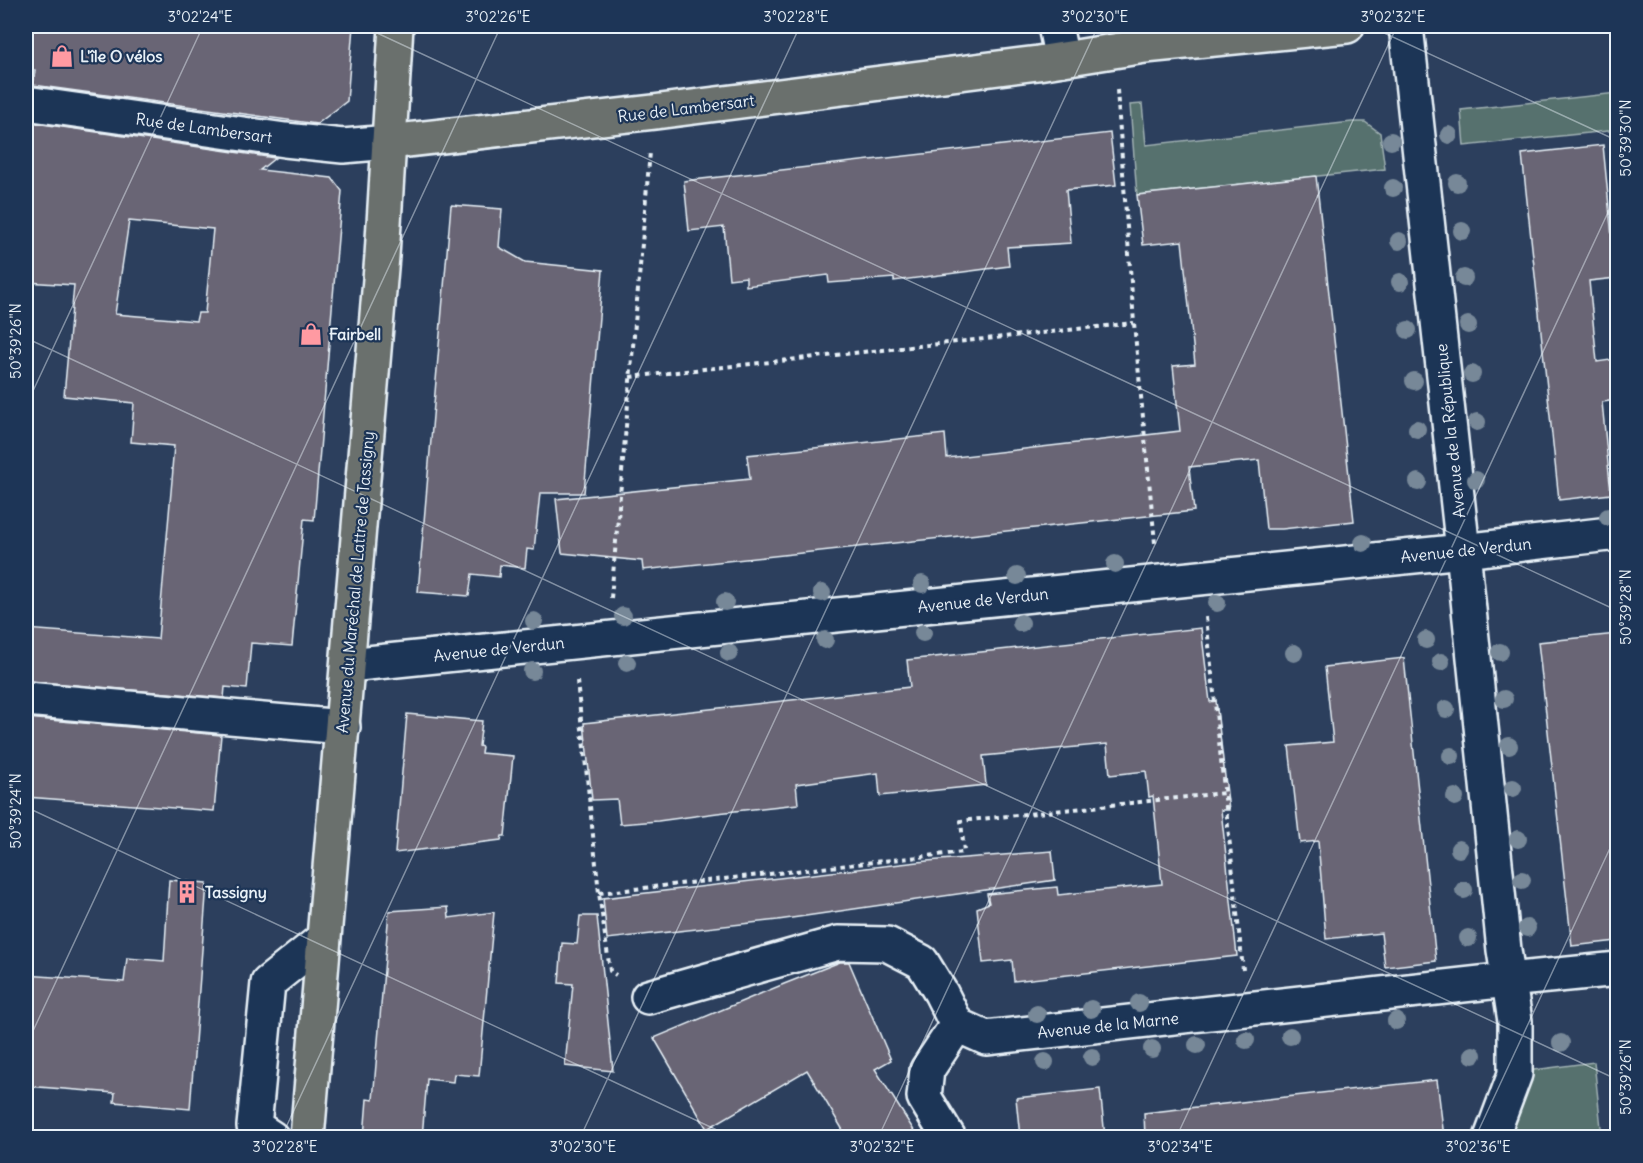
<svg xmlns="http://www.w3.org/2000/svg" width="1643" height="1163" viewBox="0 0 1643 1163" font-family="Delius,sans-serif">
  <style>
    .green { fill: #57716e; stroke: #a0b1b3; stroke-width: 1.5 }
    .building { fill: #696574; stroke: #e8f1f8; stroke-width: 1.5; fill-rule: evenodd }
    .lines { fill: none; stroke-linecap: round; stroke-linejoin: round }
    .minor-casing { stroke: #e8f1f8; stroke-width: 38 }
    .major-casing { stroke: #e8f1f8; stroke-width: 38 }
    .path { stroke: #e8f1f8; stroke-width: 4; stroke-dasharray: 4.5 4.5; stroke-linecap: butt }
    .minor { stroke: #1d3557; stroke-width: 33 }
    .major { stroke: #6b706d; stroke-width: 33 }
    .tree { fill: #778898 }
    .ticks { fill: none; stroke: #e8f1f8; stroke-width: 1.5; stroke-opacity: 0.45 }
    .labels { text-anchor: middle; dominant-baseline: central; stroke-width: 4.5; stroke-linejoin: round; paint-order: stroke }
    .poi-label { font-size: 16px; font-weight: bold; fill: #e8f1f8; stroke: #1d3557; text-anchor: start }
    .street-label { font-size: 16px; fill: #e8f1f8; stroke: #1d3557 }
    .neatline { fill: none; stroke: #e8f1f8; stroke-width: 2 }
    .ticks-label { font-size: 15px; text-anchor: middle; fill: #e8f1f8 }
  </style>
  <rect width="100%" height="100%" fill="#2c3f5d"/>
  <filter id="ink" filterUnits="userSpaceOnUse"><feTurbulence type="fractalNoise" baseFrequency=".0167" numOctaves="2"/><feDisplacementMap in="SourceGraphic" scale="12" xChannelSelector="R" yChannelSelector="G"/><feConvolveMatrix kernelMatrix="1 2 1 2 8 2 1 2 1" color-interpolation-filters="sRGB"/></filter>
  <g filter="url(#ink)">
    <g class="green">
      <path d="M1617 93V130L1464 146 1461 110Z"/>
      <path d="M1142 104 1146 145 1352 122H1365L1380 133 1385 169 1137 195 1130 105Z"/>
      <path d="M1594 1062 1602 1137 1505 1138 1534 1070Z"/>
    </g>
    <g class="building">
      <path d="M26 26H353L347 101 317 124 33 85 35 70 26 68Z"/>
      <path d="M28 122 275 158 260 170 332 178 342 191 314 520 304 519 292 646 251 643 247 689 225 687 224 698 26 681V629L158 639 173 469H172L174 446 131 442 134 403 64 396 74 285 26 282V144ZM129 221 213 229 205 313H198L196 321 115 314Z"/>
      <path d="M1110 133 1116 185 1066 190 1071 243 1007 247 1009 266 894 281V278L829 283 828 275 746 286V277L729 279 724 227 689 231 684 181Z"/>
      <path d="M1603 145 1616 278 1589 281 1597 362 1617 359V400L1602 402 1611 494 1559 500 1522 154Z"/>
      <path d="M1316 176 1354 521 1282 529H1266L1259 460 1189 467 1194 511 643 570 642 561 562 553 556 499 750 479 747 455 945 434 947 458 1180 431 1173 366 1195 364 1182 241 1143 245 1137 195Z"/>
      <path d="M451 205 502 209 499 247 525 262 603 270 584 493H540L534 550 527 549 525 568 500 565 499 577 472 574 469 596 418 592Z"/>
      <path d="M1201 628 1210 702 1216 701 1229 810H1221L1237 956 1014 981 1012 960 983 963 977 908 989 903 987 894 1057 887 1058 895 1162 884 1153 796 1149 797 1146 771 1110 775 1107 744 983 756 986 785 880 796 878 773 796 784 798 804 717 813 658 821 620 824 617 799 592 800 584 723 910 687 907 660Z"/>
      <path d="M1617 634V941L1572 946 1538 642Z"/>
      <path d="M1404 658 1436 961 1385 967 1381 933 1326 939 1318 841 1300 843 1289 746 1333 742 1325 667Z"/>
      <path d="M407 714 482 721 479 746 482 747 481 753 513 756 505 836H502L501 840 395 853Z"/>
      <path d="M26 718 221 735 214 811 26 797Z"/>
      <path d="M1052 851 1055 880 778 920 607 939 603 898 927 861Z"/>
      <path d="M169 880 207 883 190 1109 114 1102 115 1093 26 1086V975L124 982 127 958 164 961Z"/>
      <path d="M448 907 449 918 494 912 479 1076 454 1074 453 1082 427 1079 422 1137H364L367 1099 373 1100 389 911Z"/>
      <path d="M580 916H597L613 1071 565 1066 573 984 559 983 562 943 577 944Z"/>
      <path d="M840 962H849L891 1060 875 1069 918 1137H847L807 1070 707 1129 654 1038 784 984Z"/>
      <path d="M1437 1080 1444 1137H1145L1144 1113Z"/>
      <path d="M1100 1089 1105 1137H1020L1016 1098Z"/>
    </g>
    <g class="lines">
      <g class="minor-casing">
        <g id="minor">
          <path d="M1055 26 1062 59"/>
          <path d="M1406 26 1463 551 1504 950 1515 1021V1074L1491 1138"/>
          <path d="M26 103 285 140 343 146 389 142"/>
          <path d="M348 665 1463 551 1618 533"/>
          <path d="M26 699 343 727"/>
          <path d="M648 997 838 943 887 944 922 962 941 993 957 1025 986 1038 1508 980 1618 969"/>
          <path d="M272 1138 254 1126 268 983 323 939"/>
          <path d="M949 1138 924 1097 927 1070 957 1025"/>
        </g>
      </g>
      <g class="major-casing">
        <g id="major">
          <path d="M389 142 654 112 1038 63 1145 46 1347 26"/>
          <path d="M307 1138 382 256 396 26"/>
        </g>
      </g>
      <g class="path">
        <path d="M1117 90 1134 323 1155 543"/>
        <path d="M630 377 1134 323"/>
        <path d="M611 598 650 152"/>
        <path d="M1206 617 1243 970"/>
        <path d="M577 681 599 893 610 971 616 975"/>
        <path d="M599 893 964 852 961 821 1224 793"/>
      </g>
      <use href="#minor" class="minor"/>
      <use href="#major" class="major"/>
    </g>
    <g class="tree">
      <circle cx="1449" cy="135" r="9"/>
      <circle cx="1391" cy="141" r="9"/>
      <circle cx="1457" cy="183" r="9"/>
      <circle cx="1393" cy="188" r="9"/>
      <circle cx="1462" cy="231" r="9"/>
      <circle cx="1399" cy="241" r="9"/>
      <circle cx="1464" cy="278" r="9"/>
      <circle cx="1400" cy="282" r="9"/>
      <circle cx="1468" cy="325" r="9"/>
      <circle cx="1408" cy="330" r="9"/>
      <circle cx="1472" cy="374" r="9"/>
      <circle cx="1414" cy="381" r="9"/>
      <circle cx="1477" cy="422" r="9"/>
      <circle cx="1417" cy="429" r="9"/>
      <circle cx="1476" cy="480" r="9"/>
      <circle cx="1418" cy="482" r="9"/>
      <circle cx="1608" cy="517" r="9"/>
      <circle cx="1363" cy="543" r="9"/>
      <circle cx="1115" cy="564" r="9"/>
      <circle cx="1017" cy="576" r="9"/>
      <circle cx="922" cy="584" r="9"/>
      <circle cx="822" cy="593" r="9"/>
      <circle cx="725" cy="602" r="9"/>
      <circle cx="1217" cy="603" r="9"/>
      <circle cx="623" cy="616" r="9"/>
      <circle cx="534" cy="621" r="9"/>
      <circle cx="1021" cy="623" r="9"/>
      <circle cx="923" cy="633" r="9"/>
      <circle cx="825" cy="640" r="9"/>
      <circle cx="1426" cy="640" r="9"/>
      <circle cx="1500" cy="652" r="9"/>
      <circle cx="729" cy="653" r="9"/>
      <circle cx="1294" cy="653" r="9"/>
      <circle cx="1441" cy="662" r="9"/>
      <circle cx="627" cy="663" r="9"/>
      <circle cx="532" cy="671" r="9"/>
      <circle cx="1504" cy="699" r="9"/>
      <circle cx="1446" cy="709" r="9"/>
      <circle cx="1509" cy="746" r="9"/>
      <circle cx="1451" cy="756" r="9"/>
      <circle cx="1513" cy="788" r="9"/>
      <circle cx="1455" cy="797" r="9"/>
      <circle cx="1518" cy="839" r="9"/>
      <circle cx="1459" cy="849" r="9"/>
      <circle cx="1522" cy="880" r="9"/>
      <circle cx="1464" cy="890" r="9"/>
      <circle cx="1527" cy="928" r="9"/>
      <circle cx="1468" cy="938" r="9"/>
      <circle cx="1139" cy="1003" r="9"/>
      <circle cx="1091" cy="1009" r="9"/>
      <circle cx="1037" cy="1014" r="9"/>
      <circle cx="1396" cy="1021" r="9"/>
      <circle cx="1290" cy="1036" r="9"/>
      <circle cx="1246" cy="1040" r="9"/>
      <circle cx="1561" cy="1043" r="9"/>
      <circle cx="1197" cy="1045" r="9"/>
      <circle cx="1152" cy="1049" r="9"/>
      <circle cx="1473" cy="1055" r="9"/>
      <circle cx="1092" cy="1057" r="9"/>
      <circle cx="1045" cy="1062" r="9"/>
    </g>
  </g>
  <path class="ticks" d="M362 26 1618 611M1369 26 1618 141M26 338 1618 1080M26 406 203 26M26 807 734 1138M26 1046 501 26M281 1138 800 26M580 1138 1098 26M878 1138 1397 26M1176 1138 1618 191M1475 1138 1618 831"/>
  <defs>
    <g id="shop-bare" transform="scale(1.8)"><path d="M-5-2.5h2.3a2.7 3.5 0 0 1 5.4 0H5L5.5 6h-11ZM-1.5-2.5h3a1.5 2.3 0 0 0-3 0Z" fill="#ff9aa2" stroke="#1d3557" stroke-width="2.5" paint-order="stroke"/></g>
    <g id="building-bare" transform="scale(1.8)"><path d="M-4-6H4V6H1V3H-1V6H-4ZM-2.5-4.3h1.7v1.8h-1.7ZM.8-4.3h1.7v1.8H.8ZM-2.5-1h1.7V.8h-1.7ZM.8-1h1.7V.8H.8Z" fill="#ff9aa2" stroke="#1d3557" stroke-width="2.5" paint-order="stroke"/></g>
  </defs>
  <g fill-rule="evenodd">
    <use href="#shop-bare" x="62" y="56"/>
    <use href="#shop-bare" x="311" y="334"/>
    <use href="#building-bare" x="187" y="892"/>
  </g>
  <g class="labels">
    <g class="poi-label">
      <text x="80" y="56">L'île O vélos</text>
      <text x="329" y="334">Fairbell</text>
      <text x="205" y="892">Tassigny</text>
    </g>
    <g class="street-label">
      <text transform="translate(686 108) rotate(-7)">Rue de Lambersart</text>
      <text transform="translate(204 128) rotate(8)">Rue de Lambersart</text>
      <text transform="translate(1450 431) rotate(-96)">Avenue de la République</text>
      <text transform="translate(1466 550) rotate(-6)">Avenue de Verdun</text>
      <text transform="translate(355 582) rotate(-85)">Avenue du Maréchal de Lattre de Tassigny</text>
      <text transform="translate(983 600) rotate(-6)">Avenue de Verdun</text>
      <text transform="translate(499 649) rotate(-6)">Avenue de Verdun</text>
      <text transform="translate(1108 1025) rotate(-6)">Avenue de la Marne</text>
    </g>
  </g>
  <rect width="1643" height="1163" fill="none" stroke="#1d3557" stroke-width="66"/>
  <rect x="33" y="33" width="1577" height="1097" class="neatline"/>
  <g class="ticks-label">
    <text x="200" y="22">3°02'24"E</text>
    <text x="498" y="22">3°02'26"E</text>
    <text x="796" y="22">3°02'28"E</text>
    <text x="1095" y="22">3°02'30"E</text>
    <text x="1393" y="22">3°02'32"E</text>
    <text transform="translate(1626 138) rotate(-90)" y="5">50°39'30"N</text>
    <text transform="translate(16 341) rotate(-90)" y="5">50°39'26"N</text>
    <text transform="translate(1626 607) rotate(-90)" y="5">50°39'28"N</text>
    <text transform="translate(16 811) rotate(-90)" y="5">50°39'24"N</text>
    <text transform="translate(1626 1077) rotate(-90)" y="5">50°39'26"N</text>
    <text x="285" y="1152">3°02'28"E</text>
    <text x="583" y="1152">3°02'30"E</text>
    <text x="882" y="1152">3°02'32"E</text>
    <text x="1180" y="1152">3°02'34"E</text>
    <text x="1478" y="1152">3°02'36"E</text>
  </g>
</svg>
